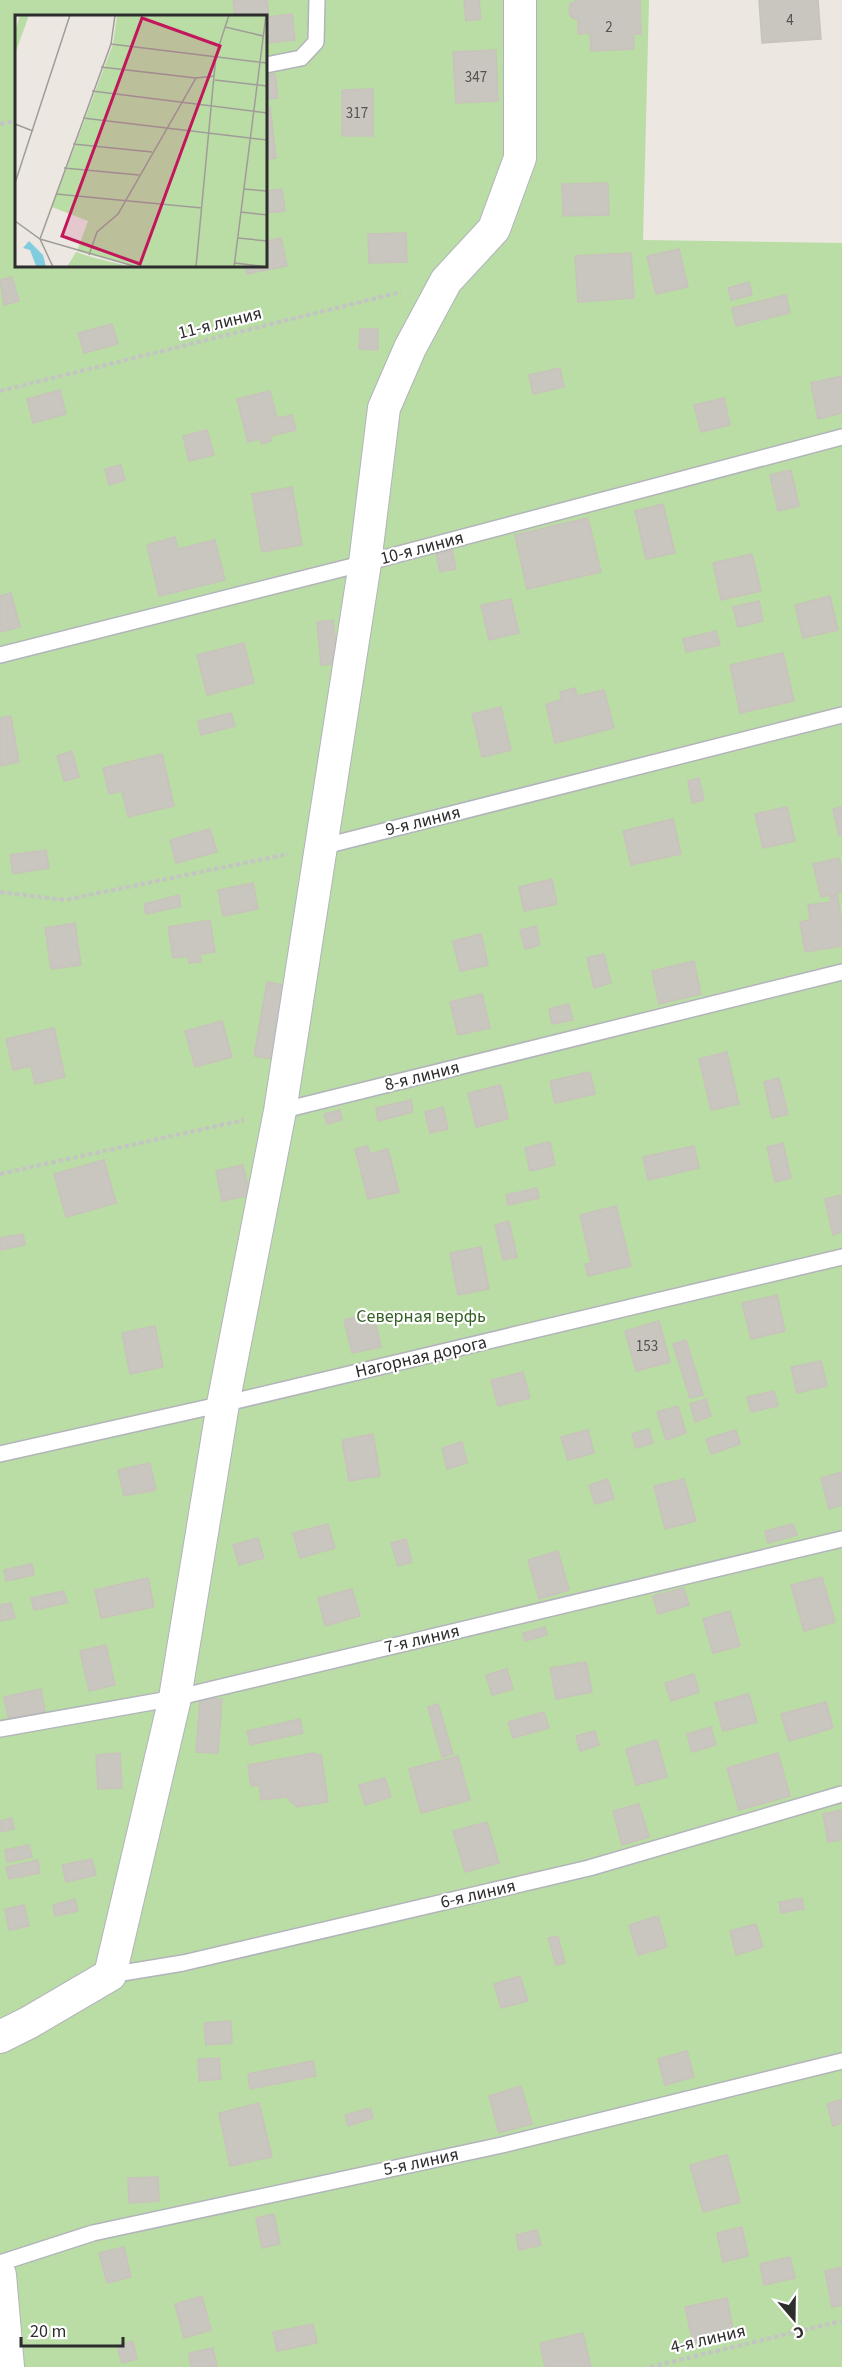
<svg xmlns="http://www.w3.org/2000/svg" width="842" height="2367" viewBox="0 0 842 2367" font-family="'Source Sans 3',sans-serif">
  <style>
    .green { fill: #badca5; fill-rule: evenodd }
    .building { fill: #c9c5bf; stroke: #c8c3bb; stroke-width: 1.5 }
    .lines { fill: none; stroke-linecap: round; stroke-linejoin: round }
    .service-casing { stroke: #b2b4bb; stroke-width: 18 }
    .minor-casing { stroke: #b2b4bb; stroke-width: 34 }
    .path { stroke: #c4c4c4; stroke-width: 4; stroke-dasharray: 4.5 3; stroke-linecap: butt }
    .service { stroke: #fff; stroke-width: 15 }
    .minor { stroke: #fff; stroke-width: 32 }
    .labels { text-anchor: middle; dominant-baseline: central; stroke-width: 4.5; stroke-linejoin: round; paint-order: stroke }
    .number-label { font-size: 15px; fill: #545352 }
    .street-label { font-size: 18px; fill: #2d2d2d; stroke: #fff }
    .park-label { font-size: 18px; fill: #346225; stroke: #fff }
    .inset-road { fill: none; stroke: #a09d99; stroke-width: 1.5 }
    .view { fill: #c2185b; fill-opacity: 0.15; stroke: #c2185b; stroke-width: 3 }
    .inset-edge { fill: none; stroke: #2d2d2d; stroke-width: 3 }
  </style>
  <rect width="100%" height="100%" fill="#ece7e1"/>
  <path class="green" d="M0 0H649L643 240 842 243V2367H0ZM16 16H266V266H16Z"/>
  <g class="building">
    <path d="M233 0H267L269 17 292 14 295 40 266 43V16H235Z"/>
    <path d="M464 0H479L481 19 466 21Z"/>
    <path d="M577 0H640L641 34H634V49L591 51 590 33 578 34V20L572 18 569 12 570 4Z"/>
    <path d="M759 0H818L821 39 762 43Z"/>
    <path d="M496 50 498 101 456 103 453 52Z"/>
    <path d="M275 74 278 98 266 99V75Z"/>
    <path d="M373 89V136H342V90Z"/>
    <path d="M270 107 276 158 266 159V108Z"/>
    <path d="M608 183 609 215 563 216 562 184Z"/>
    <path d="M282 189 285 211 266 213V191Z"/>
    <path d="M406 233 407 262 369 263 368 234Z"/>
    <path d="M281 238 287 266 247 274 245 266H266V241Z"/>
    <path d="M679 249 688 287 656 294 647 256Z"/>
    <path d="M631 253 634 298 578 302 575 256Z"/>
    <path d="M12 277 19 301 4 305 0 280Z"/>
    <path d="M749 282 752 295 731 300 728 288Z"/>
    <path d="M786 295 790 313 736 326 732 308Z"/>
    <path d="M112 324 118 344 84 353 78 333Z"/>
    <path d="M360 329H378V350L359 349Z"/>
    <path d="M560 368 564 387 533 394 529 375Z"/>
    <path d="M842 376V413L818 419 811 383Z"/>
    <path d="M60 390 66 414 33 423 27 399Z"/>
    <path d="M270 391 277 418 292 415 296 430 270 436 271 441 261 444 260 439 248 442 237 399Z"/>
    <path d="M724 398 730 425 701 432 694 405Z"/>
    <path d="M207 430 214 455 189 461 183 436Z"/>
    <path d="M121 465 125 480 109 485 105 469Z"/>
    <path d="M791 470 799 506 778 511 770 475Z"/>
    <path d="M292 487 302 545 262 552 252 494Z"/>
    <path d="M663 504 675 553 646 559 635 511Z"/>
    <path d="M588 518 601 572 527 589 515 535Z"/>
    <path d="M175 537 178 549 215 540 225 580 159 596 147 545Z"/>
    <path d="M452 550 456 569 440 572 436 554Z"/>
    <path d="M752 554 761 591 721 600 713 563Z"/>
    <path d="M11 593 20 627 0 632V596Z"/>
    <path d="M830 596 838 630 803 638 795 605Z"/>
    <path d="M511 599 519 633 489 640 481 605Z"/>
    <path d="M759 601 763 621 738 627 733 607Z"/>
    <path d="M333 620 338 664 321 665 317 622Z"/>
    <path d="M716 631 720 645 686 652 683 639Z"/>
    <path d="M244 643 254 683 207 695 197 655Z"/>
    <path d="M783 653 794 701 740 713 730 665Z"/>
    <path d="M575 688 577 696 604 690 614 728 555 743 546 704 561 700 560 692Z"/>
    <path d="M501 707 511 750 482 757 472 714Z"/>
    <path d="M231 713 235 726 201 735 198 721Z"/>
    <path d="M11 716 19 762 0 766V718Z"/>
    <path d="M72 751 79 777 64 781 57 756Z"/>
    <path d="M162 754 174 806 128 817 122 791 109 794 103 768Z"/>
    <path d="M699 778 704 800 692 803 688 781Z"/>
    <path d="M787 807 795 841 763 848 755 814Z"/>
    <path d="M842 807V835L839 836 833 809Z"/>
    <path d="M673 819 681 854 631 865 623 831Z"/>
    <path d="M210 829 217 852 176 863 170 840Z"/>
    <path d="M46 850 49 868 13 874 10 855Z"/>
    <path d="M839 858 842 871V892L837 893 842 924V946L805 952 800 922 810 920 808 905 831 902 829 895 821 897 813 864Z"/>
    <path d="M552 879 557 904 524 911 519 887Z"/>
    <path d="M253 883 258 909 223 916 218 890Z"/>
    <path d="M179 895 181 906 146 914 144 904Z"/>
    <path d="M210 920 215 952 200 954 201 962 189 963 188 956 173 958 168 927Z"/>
    <path d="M75 923 81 965 51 969 45 928Z"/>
    <path d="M536 926 540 945 525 949 520 930Z"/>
    <path d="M481 934 488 965 460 971 453 941Z"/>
    <path d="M604 954 611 983 594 988 587 958Z"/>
    <path d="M694 961 701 994 659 1004 652 971Z"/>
    <path d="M267 982 292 986 279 1060 254 1056Z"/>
    <path d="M482 994 490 1028 458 1035 450 1002Z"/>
    <path d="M569 1004 573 1020 552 1024 549 1009Z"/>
    <path d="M222 1021 232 1057 195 1067 185 1031Z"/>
    <path d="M54 1028 65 1077 35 1084 31 1066 13 1070 6 1039Z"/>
    <path d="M727 1052 739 1104 711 1110 699 1059Z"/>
    <path d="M590 1072 595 1094 555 1103 550 1081Z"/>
    <path d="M779 1078 788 1114 772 1118 764 1082Z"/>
    <path d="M501 1085 508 1119 476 1127 468 1093Z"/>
    <path d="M411 1100 413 1112 378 1121 376 1108Z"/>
    <path d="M443 1107 448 1129 430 1133 425 1112Z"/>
    <path d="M340 1110 342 1120 327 1124 324 1114Z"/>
    <path d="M550 1142 555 1165 530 1171 525 1148Z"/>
    <path d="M783 1143 791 1178 775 1182 767 1147Z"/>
    <path d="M368 1146 370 1154 388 1149 399 1192 368 1199 355 1149Z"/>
    <path d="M694 1146 699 1168 648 1180 643 1157Z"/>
    <path d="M104 1160 116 1203 66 1217 54 1174Z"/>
    <path d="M243 1165 250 1195 222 1201 216 1171Z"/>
    <path d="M537 1188 539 1198 508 1205 506 1195Z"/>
    <path d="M841 1195 842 1232 833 1235 825 1199Z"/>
    <path d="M616 1206 631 1266 588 1276 585 1264 591 1263 580 1215Z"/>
    <path d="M509 1221 517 1257 503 1260 495 1225Z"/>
    <path d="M23 1234 25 1245 0 1250V1238Z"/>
    <path d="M481 1247 489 1289 458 1295 450 1253Z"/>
    <path d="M777 1295 785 1331 751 1339 742 1303Z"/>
    <path d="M373 1313 381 1347 352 1353 344 1320Z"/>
    <path d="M659 1321 670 1362 636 1371 625 1331Z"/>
    <path d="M155 1326 163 1367 130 1374 122 1333Z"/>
    <path d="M686 1340 703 1395 690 1398 673 1344Z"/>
    <path d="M821 1361 827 1386 797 1393 791 1367Z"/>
    <path d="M523 1372 530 1398 498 1406 491 1380Z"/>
    <path d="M774 1391 778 1406 751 1412 747 1397Z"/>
    <path d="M706 1399 711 1416 695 1422 690 1404Z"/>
    <path d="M678 1406 686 1433 666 1440 657 1412Z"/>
    <path d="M649 1429 653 1443 636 1448 632 1434Z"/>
    <path d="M588 1430 594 1453 568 1460 561 1437Z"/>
    <path d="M736 1430 740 1444 711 1454 706 1439Z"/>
    <path d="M373 1434 380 1476 349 1481 342 1440Z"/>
    <path d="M462 1442 467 1463 447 1469 442 1448Z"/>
    <path d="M150 1463 156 1490 124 1496 118 1470Z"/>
    <path d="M842 1472V1505L829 1509 821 1478Z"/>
    <path d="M608 1479 614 1499 595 1504 589 1485Z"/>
    <path d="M684 1479 696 1521 665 1529 654 1486Z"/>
    <path d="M328 1524 335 1548 300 1558 293 1533Z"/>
    <path d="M793 1524 797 1535 768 1543 765 1531Z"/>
    <path d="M258 1538 264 1558 239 1565 233 1545Z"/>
    <path d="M406 1539 412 1562 398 1566 391 1543Z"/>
    <path d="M558 1551 569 1590 539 1599 528 1560Z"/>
    <path d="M32 1564 34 1575 6 1581 4 1570Z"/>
    <path d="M822 1577 835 1622 804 1631 791 1585Z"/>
    <path d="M148 1578 154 1607 101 1618 95 1590Z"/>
    <path d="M684 1588 689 1605 658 1614 653 1596Z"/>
    <path d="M352 1589 360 1616 325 1626 318 1598Z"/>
    <path d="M64 1591 67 1603 34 1610 31 1598Z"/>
    <path d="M11 1603 15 1618 0 1621V1605Z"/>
    <path d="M730 1611 740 1646 713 1653 703 1619Z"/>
    <path d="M545 1627 547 1635 525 1641 523 1633Z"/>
    <path d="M106 1645 115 1685 89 1691 80 1651Z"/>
    <path d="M586 1662 592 1692 556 1699 550 1668Z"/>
    <path d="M507 1669 513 1689 492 1695 486 1675Z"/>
    <path d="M694 1674 699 1692 671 1701 665 1683Z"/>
    <path d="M41 1689 45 1712 9 1720 4 1697Z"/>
    <path d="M749 1694 757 1722 723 1731 715 1703Z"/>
    <path d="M200 1697 222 1699 218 1753 196 1752Z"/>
    <path d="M826 1702 833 1728 789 1741 781 1714Z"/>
    <path d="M438 1704 453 1754 442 1757 428 1707Z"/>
    <path d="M544 1712 549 1728 513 1738 508 1722Z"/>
    <path d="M300 1719 303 1733 250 1745 247 1731Z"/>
    <path d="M711 1727 716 1745 692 1752 687 1734Z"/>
    <path d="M595 1731 599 1745 580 1751 576 1736Z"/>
    <path d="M657 1740 667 1777 636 1785 626 1749Z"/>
    <path d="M120 1753 122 1788 98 1789 96 1755Z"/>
    <path d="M314 1753V1755L321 1754 328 1802 297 1807 286 1797 261 1800 259 1785 251 1786 248 1765Z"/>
    <path d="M778 1753 790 1796 739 1810 727 1768Z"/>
    <path d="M458 1756 470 1800 421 1813 409 1769Z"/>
    <path d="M385 1778 391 1797 365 1805 359 1785Z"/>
    <path d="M639 1804 649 1837 622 1845 613 1811Z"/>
    <path d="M842 1810V1840L828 1842 823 1814Z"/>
    <path d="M12 1818 14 1829 0 1832V1821Z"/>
    <path d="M487 1822 499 1863 465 1872 453 1831Z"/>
    <path d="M29 1845 32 1857 7 1862 5 1850Z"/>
    <path d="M92 1859 96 1875 66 1882 62 1865Z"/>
    <path d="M38 1860 40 1873 9 1879 6 1867Z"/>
    <path d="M802 1898 804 1909 781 1913 779 1902Z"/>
    <path d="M75 1899 78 1911 55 1916 53 1905Z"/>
    <path d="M24 1905 29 1926 9 1930 5 1909Z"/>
    <path d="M658 1916 667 1947 638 1955 629 1925Z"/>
    <path d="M756 1924 763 1947 736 1955 730 1931Z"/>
    <path d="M558 1936 565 1963 556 1965 548 1938Z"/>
    <path d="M520 1976 528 2001 501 2008 494 1984Z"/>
    <path d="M231 2021 232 2043 206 2045 204 2023Z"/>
    <path d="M687 2051 694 2077 665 2085 658 2059Z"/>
    <path d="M219 2058 221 2079 199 2081 198 2059Z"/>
    <path d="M313 2061 316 2076 250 2089 248 2074Z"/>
    <path d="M521 2086 532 2124 499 2133 489 2096Z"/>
    <path d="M842 2099V2123L833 2126 827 2104Z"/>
    <path d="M259 2103 272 2157 230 2166 219 2113Z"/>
    <path d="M370 2108 373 2118 348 2126 345 2115Z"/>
    <path d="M727 2155 740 2202 703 2212 690 2165Z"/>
    <path d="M158 2177 159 2201 129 2203 128 2178Z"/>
    <path d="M274 2214 280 2244 262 2248 256 2218Z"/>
    <path d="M742 2227 748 2256 723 2262 717 2233Z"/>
    <path d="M537 2230 541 2245 519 2250 516 2235Z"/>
    <path d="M124 2247 131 2277 107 2283 99 2253Z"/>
    <path d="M790 2257 795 2278 764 2285 760 2264Z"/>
    <path d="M842 2267V2305L832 2307 825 2271Z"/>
    <path d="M202 2296 211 2330 184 2338 175 2304Z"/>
    <path d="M727 2298 734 2334 693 2343 685 2307Z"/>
    <path d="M313 2324 317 2343 277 2351 273 2332Z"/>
    <path d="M583 2333 591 2367H545L540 2343Z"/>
    <path d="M133 2341 137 2359 122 2363 117 2346Z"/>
    <path d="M213 2348 217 2367H191L189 2353Z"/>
  </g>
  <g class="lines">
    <g class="service-casing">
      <g id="service">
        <path d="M266 65 301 58 316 42 317 0"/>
        <path d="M0 655 365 563 842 437"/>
        <path d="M321 847 842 715"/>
        <path d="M280 1111 842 972"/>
        <path d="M0 1454 223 1404 842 1257"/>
        <path d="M0 1729 175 1698 842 1539"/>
        <path d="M110 1975 183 1963 589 1868 842 1794"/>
        <path d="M0 2263 93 2233 502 2145 842 2061"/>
      </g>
    </g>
    <g class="minor-casing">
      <g id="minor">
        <path d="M0 2037 28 2023 110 1975 175 1698 223 1404 280 1111 365 563 384 408 410 348 446 281 494 229 520 158V0"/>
        <path d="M0 2275 8 2367"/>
      </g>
    </g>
    <g class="path">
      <path d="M0 124 16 121"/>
      <path d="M0 391 401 292"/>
      <path d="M0 892 65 900 288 854"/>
      <path d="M0 1174 244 1120"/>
      <path d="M650 2367 842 2321"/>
    </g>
    <use href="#service" class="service"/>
    <use href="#minor" class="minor"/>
  </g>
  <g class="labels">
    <g class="number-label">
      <text x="790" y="20">4</text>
      <text x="609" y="27">2</text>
      <text x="476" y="77">347</text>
      <text x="357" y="113">317</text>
      <text x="647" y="1346">153</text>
    </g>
    <g class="street-label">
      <text transform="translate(220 323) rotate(-14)">11-я линия</text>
      <text transform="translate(422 548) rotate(-15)">10-я линия</text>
      <text transform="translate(423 821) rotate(-14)">9-я линия</text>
      <text transform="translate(422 1076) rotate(-14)">8-я линия</text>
      <text transform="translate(421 1357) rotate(-13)">Нагорная дорога</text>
      <text transform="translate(422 1639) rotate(-13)">7-я линия</text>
      <text transform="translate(478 1894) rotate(-13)">6-я линия</text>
      <text transform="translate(421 2162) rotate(-12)">5-я линия</text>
      <text transform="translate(708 2339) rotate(-13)">4-я линия</text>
    </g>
    <g class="park-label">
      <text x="421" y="1316">Северная верфь</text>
    </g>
  </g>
  <g transform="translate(15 15)">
    <rect width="252" height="252" fill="#ece7e1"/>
    <path d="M5 0H14L0 39V17ZM102 0H252V252H124L62 236 73 206 37 192 98 29ZM61 237 76 242 117 252H52Z" fill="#badca5"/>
    <path d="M14 226 28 240 31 252 21 251 15 235 8 233Z" fill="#82cce0"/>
    <path class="inset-road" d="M210 12 248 21M96 29 252 48M86 52 181 63M200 65 252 71M77 76 252 98M68 103 252 125M0 109 18 116M58 129 137 137M49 153 124 160M0 168 55 0M228 174 252 176M41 179 187 193M226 197 252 200M0 206 25 224 122 252M223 223 252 226M74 240 82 217 103 199 181 63 200 61M220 248 252 252M38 252 25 224 96 29 100 0M181 252 201 40 214 0M219 252 251 0"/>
    <path class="view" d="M127 3 205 31 125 249 47 221Z"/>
    <rect width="252" height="252" class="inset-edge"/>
  </g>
  <g transform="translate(794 2319) rotate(160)" stroke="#ffffff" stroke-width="4.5" paint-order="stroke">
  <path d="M0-4.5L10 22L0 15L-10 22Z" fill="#2d2d2d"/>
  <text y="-9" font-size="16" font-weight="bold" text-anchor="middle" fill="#2d2d2d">С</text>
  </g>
  <path d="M21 2337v9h102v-9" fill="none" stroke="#2d2d2d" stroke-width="3"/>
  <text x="30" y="2337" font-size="18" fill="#2d2d2d" stroke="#ffffff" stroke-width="4.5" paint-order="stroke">20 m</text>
</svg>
